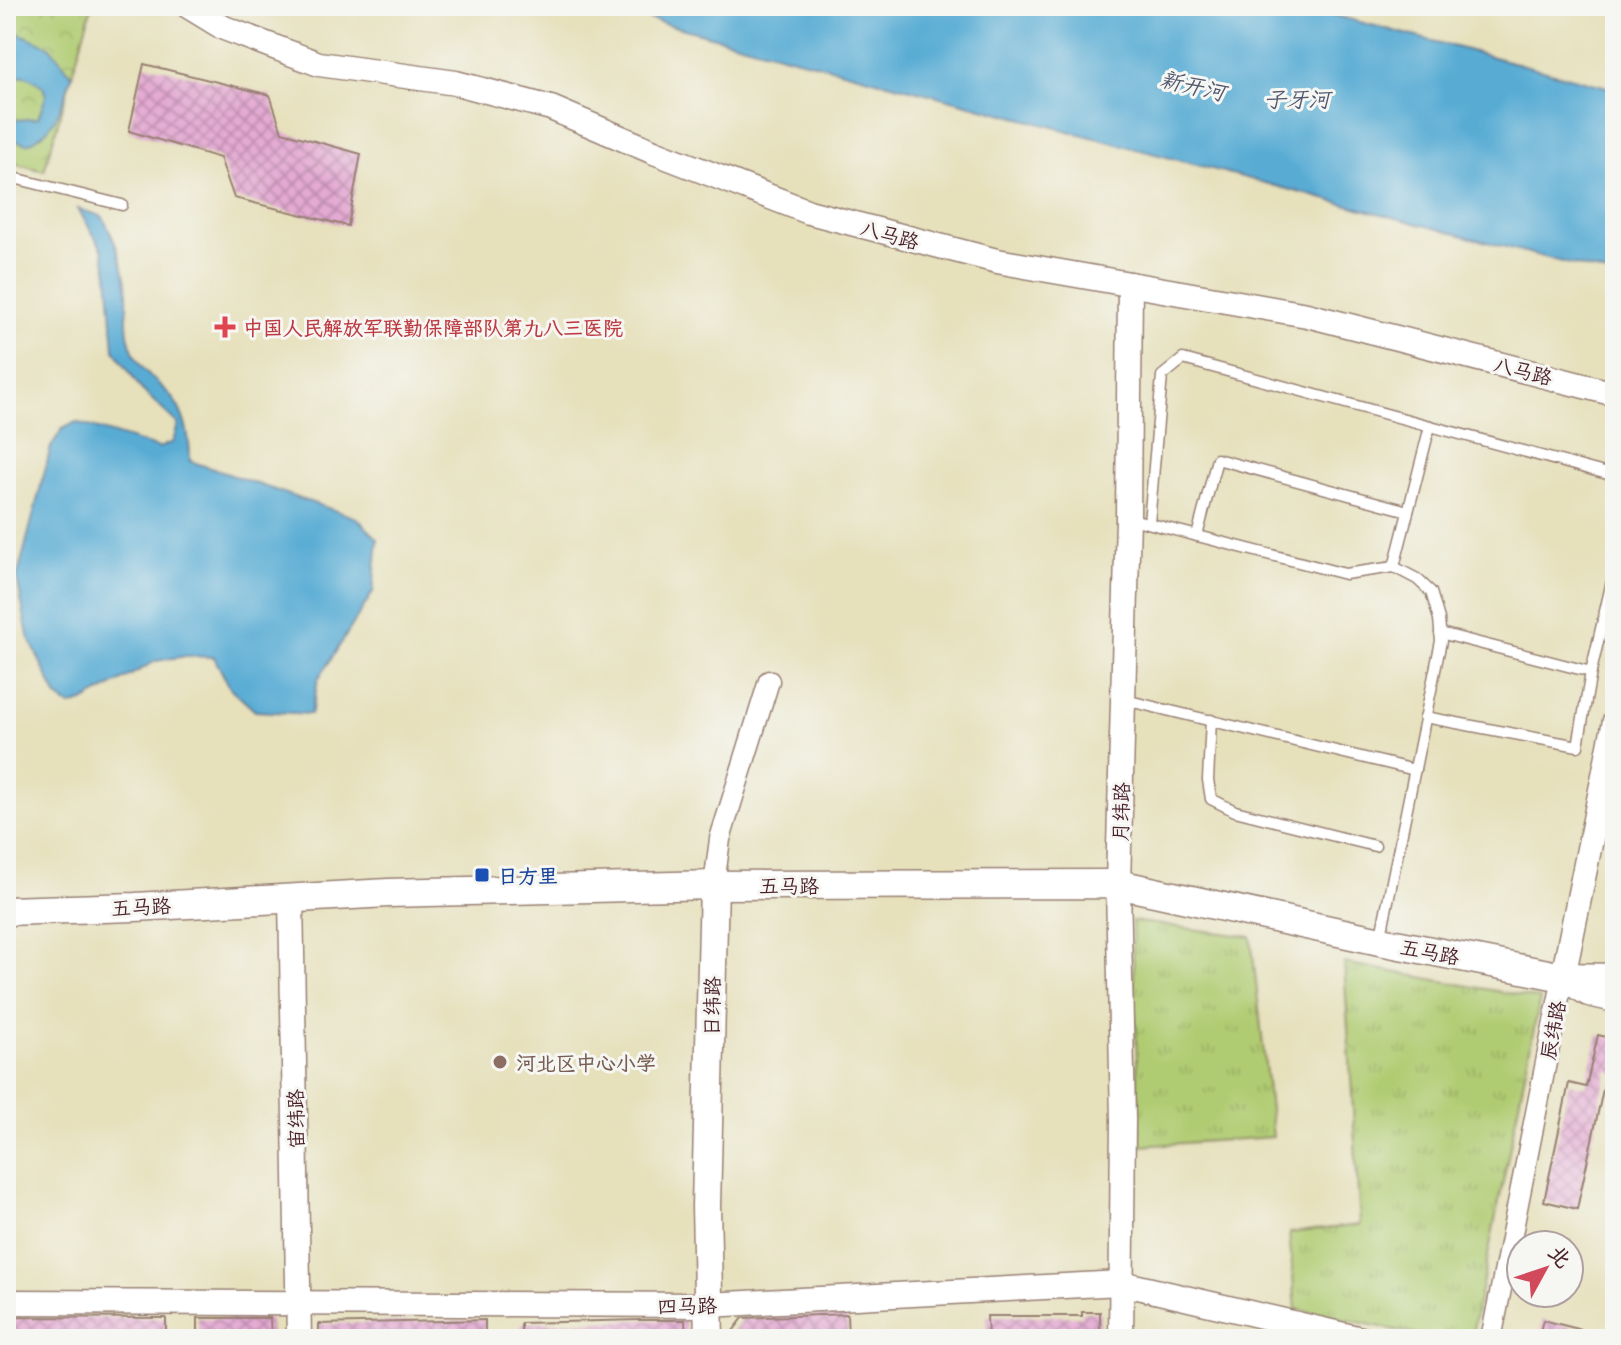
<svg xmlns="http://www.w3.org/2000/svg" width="1621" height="1345" viewBox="0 0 1621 1345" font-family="Mali,'LXGW WenKai TC',sans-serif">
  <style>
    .grass { fill: url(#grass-tufts); stroke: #7d764e; stroke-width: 2 }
    .park { fill: url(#park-crowns); stroke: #7d764e; stroke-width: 2 }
    .water { fill: #58acd4; stroke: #516680; stroke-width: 2 }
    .building { fill: url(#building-cross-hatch) }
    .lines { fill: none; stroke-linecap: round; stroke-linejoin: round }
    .service-casing { stroke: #988073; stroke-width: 13 }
    .minor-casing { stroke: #988073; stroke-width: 23 }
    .tertiary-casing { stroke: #988073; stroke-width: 27 }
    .secondary-casing { stroke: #988073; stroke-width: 31 }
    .service { stroke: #fff; stroke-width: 10 }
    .minor { stroke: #fff; stroke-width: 20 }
    .tertiary { stroke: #fff; stroke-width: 24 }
    .secondary { stroke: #fff; stroke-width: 28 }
    .health-dot { fill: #e0444e; stroke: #f6f6f2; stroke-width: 3 }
    .transit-dot { fill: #1a4fb4; stroke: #f6f6f2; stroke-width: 3 }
    .education-dot { fill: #8d6e63; stroke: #f6f6f2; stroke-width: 3 }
    .labels { text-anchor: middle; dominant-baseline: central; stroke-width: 6; stroke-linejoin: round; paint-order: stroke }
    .street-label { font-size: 20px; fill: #4a1f2b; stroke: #f6f6f2 }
    .health-label { font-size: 20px; font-weight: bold; fill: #be3a42; stroke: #f6f6f2; text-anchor: start }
    .transit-label { font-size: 20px; font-weight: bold; fill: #164399; stroke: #f6f6f2; text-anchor: start }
    .education-label { font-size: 20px; font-weight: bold; fill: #785e54; stroke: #f6f6f2; text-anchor: start }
    .water-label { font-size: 22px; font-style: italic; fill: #50576f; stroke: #f6f6f2 }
  </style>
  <defs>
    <pattern id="grass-tufts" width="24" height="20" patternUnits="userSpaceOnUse" patternTransform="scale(2)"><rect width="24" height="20" fill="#b0cc72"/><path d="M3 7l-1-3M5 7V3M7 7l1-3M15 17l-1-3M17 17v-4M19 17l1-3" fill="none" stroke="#99af63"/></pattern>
    <pattern id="park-crowns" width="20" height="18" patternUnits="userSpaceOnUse" patternTransform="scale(2)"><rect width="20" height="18" fill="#b0cc72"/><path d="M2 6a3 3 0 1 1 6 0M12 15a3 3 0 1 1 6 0" fill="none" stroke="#99af63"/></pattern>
    <pattern id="building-cross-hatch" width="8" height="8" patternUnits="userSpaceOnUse" patternTransform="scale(2)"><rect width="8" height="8" fill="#e4aad3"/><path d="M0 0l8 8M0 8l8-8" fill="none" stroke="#bb8aab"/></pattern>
  </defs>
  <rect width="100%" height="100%" fill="#f6f6f2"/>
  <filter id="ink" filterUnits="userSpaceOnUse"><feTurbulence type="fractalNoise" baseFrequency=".0125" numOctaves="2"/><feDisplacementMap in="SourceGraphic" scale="16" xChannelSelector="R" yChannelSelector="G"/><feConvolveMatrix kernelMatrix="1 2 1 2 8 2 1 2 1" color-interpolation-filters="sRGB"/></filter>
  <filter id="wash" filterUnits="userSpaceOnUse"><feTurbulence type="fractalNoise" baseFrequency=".006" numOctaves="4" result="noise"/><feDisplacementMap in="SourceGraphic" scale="32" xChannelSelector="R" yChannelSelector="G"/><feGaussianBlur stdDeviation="1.8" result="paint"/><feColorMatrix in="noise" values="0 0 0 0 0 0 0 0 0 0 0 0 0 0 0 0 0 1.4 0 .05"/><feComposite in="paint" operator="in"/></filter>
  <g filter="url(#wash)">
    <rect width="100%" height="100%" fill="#e6e0bb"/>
    <g class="grass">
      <path d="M1132 921 1251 937 1273 1137 1140 1146Z"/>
      <path d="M1344 963 1540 999 1471 1339H1438L1296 1309 1289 1233 1360 1225Z"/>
    </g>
    <path class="park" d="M6 6H92L44 171 6 161Z"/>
    <g class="water">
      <path d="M606 6H1299L1615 89V276L673 26Z"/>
      <path d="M6 28 49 46 72 75C63 103 56 132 27 144L6 138V121L38 118 46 96 43 87C31 76 21 72 6 80Z"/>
      <path d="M78 209 102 216C115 240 125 264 127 291 128 312 124 330 133 351 139 367 151 377 164 389 184 407 190 434 190 461L357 518 378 539 373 592 318 680 311 714 255 711 230 688 214 657 186 656 156 661 83 702 70 706 57 697 28 636 17 578 51 447 62 429 76 422 159 448 173 442 178 424 141 389 114 349 108 273 103 250Z"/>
    </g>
    <g id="blocks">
      <g class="building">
        <path d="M144 64 270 95 282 132 361 154 348 226 234 198 220 158 129 131Z"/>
        <path d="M1598 1035 1615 1039V1073L1607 1071 1577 1209 1544 1201 1569 1083 1586 1087Z"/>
        <path d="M1082 1312H1100V1339H988L987 1316H1082Z"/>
        <path d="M847 1314 848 1339H727L743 1318Z"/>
        <path d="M6 1317 166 1318V1335L6 1337Z"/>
        <path d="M198 1318H270L271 1339H198Z"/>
        <path d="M485 1320V1339H319V1324Z"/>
        <path d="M640 1320H685L686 1339H521V1323Z"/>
        <path d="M1543 1320 1598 1334V1339H1538Z"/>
      </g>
    </g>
  </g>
  <g filter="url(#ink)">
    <use href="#blocks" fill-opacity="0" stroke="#988073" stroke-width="2"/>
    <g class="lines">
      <g class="service-casing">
        <g id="service">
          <path d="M6 176 122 205"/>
          <path d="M1128 518 1345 574 1394 567 1417 579 1431 592 1439 619 1441 641 1380 940"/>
          <path d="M1149 523 1162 376 1183 359 1615 476"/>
          <path d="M1197 536 1217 459 1408 511"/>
          <path d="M1394 567 1430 426"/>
          <path d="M1440 633 1591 672 1615 568"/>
          <path d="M1125 700 1415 770"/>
          <path d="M1425 717 1578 746 1591 672"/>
          <path d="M1211 720 1208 780 1211 799 1235 811 1375 846"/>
        </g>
      </g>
      <g class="minor-casing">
        <g id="minor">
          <path d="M714 885 720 839 769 681"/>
          <path d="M1491 1339 1563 977"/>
        </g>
      </g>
      <g class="tertiary-casing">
        <g id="tertiary">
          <path d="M188 6 224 28 319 64 456 83 551 108 654 152 809 212 997 261 1307 315 1615 394"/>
          <path d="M291 898 299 1339"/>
          <path d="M1563 977 1615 721"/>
          <path d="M6 1302 708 1305 1121 1283 1361 1339"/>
          <path d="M1121 1339 1123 1120 1118 884 1128 518 1130 284"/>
        </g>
      </g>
      <g class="secondary-casing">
        <g id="secondary">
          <path d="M6 911 135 907 388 893 714 885 1118 884 1380 941 1563 977 1615 978"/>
          <path d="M1574 983 1589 992 1615 998"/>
          <path d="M709 1339 706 1206 714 885"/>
        </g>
      </g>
      <use href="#service" class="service"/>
      <use href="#minor" class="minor"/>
      <use href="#tertiary" class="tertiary"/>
      <use href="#secondary" class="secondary"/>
    </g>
  </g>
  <path class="health-dot" d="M221 315h8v8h8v8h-8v8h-8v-8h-8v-8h8z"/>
  <rect class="transit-dot" x="474" y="867" width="16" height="16" rx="4"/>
  <circle class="education-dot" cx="500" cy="1062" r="8"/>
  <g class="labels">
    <g class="street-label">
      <text transform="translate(890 234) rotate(15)">八马路</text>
      <text transform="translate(1523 370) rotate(14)">八马路</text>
      <text transform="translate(1120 812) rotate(-88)">月纬路</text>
      <text x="789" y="885">五马路</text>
      <text transform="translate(141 906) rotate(-3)">五马路</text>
      <text transform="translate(1430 951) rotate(11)">五马路</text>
      <text transform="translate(711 1006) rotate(-89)">日纬路</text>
      <text transform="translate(1552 1030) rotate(-79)">辰纬路</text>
      <text transform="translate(295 1119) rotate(-91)">宙纬路</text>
      <text transform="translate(687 1305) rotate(-1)">四马路</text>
    </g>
    <g class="health-label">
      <text x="243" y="327">中国人民解放军联勤保障部队第九八三医院</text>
    </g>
    <g class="transit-label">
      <text x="498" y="875">日方里</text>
    </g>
    <g class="education-label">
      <text x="516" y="1062">河北区中心小学</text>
    </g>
    <g class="water-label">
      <text transform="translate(1193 85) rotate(13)">新开河</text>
      <text x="1297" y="98">子牙河</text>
    </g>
  </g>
  <rect width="1621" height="1345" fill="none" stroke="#f6f6f2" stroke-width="32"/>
  <g transform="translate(1545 1269) rotate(50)"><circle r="38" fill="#f6f6f2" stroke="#b1a0a2" stroke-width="2"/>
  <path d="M0-6L14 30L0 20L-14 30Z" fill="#d1495b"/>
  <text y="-12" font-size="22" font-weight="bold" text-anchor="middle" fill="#4a1f2b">北</text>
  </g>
</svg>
